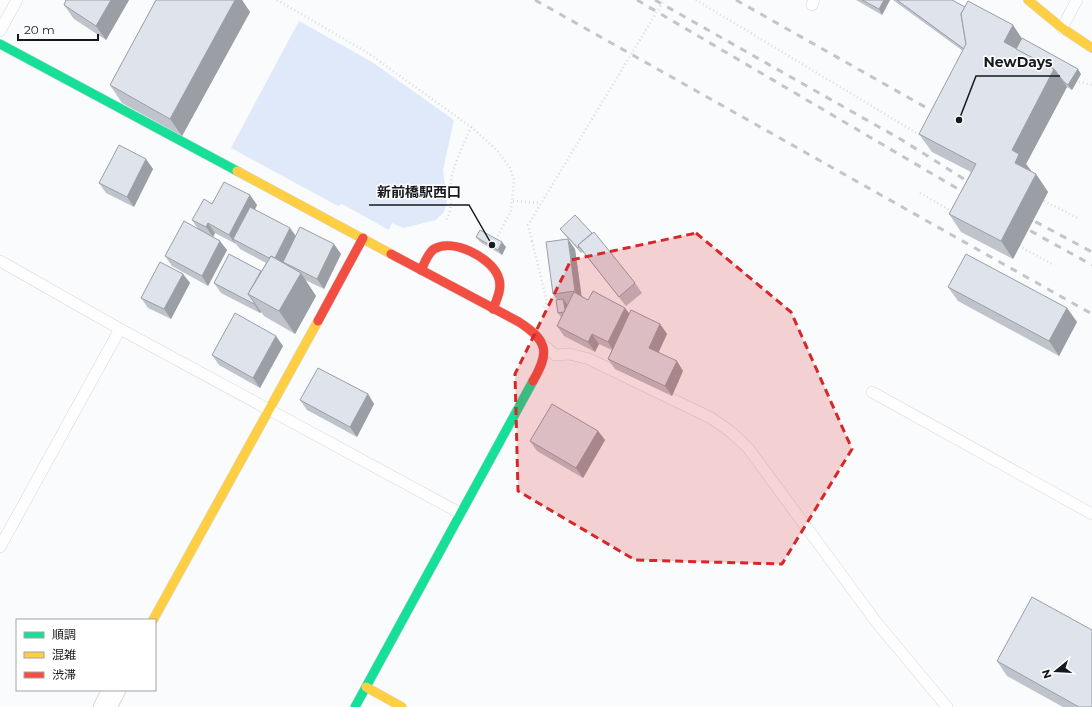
<svg xmlns="http://www.w3.org/2000/svg" width="1092" height="707" viewBox="0 0 1092 707" font-family="Montserrat,'Noto Sans JP',sans-serif">
  <style>
    .green { fill: #e0e9f9 }
    .lines { fill: none; stroke-linecap: round; stroke-linejoin: round }
    .lane-casing { stroke: #d6d8dc; stroke-width: 12 }
    .street-casing { stroke: #d6d8dc; stroke-width: 24 }
    .fast-casing { stroke: #d6d8dc; stroke-width: 10 }
    .slow-casing { stroke: #d6d8dc; stroke-width: 10 }
    .jam-casing { stroke: #d6d8dc; stroke-width: 10 }
    .path { stroke: #dcdcdd; stroke-width: 2.5; stroke-dasharray: 1 3; stroke-linecap: butt }
    .lane { stroke: #fefeff; stroke-width: 11 }
    .street { stroke: #fefeff; stroke-width: 22 }
    .fast { stroke: #16e098; stroke-width: 9 }
    .slow { stroke: #ffcf43; stroke-width: 9 }
    .jam { stroke: #f24e42; stroke-width: 9 }
    .rail { stroke: #c5c5c6; stroke-width: 3; stroke-dasharray: 7 7; stroke-linecap: butt }
    .path-bridge { stroke: #dcdcdd; stroke-width: 2.5; stroke-dasharray: 1 3; stroke-linecap: butt }
    .wall { fill: #bfc3cb }
    .shaded-wall { fill: #9b9fa5 }
    .building { fill: #dee3ec; stroke: #9b9fa5 }
    .marked { fill: #d62828; fill-opacity: 0.2; stroke: #d62828; stroke-width: 3; stroke-dasharray: 8 5; stroke-linejoin: round }
    .leader { fill: none; stroke: #16191e; stroke-width: 1.5 }
    .callout-dot { fill: #16191e; stroke: #fff; stroke-width: 1.5 }
    .callout-label { font-size: 14px; text-anchor: middle; font-weight: bold; fill: #16191e; stroke: #fff; stroke-width: 3; stroke-linejoin: round; paint-order: stroke }
  </style>
  <rect width="100%" height="100%" fill="#fafbfc"/>
  <path class="green" d="M299 21 372 62 454 120 443 170 447 202 444 212 436 220 403 228 392 223 389 230 342 204 338 206 231 148Z"/>
  <g class="lines">
    <g class="lane-casing">
      <g id="lane">
        <path d="M812 5 814 0"/>
        <path d="M1062 28 1077 0"/>
        <path d="M0 31 17 0"/>
        <path d="M0 261 120 329 460 513"/>
        <path d="M545 346 555 355 570 354 589 359 711 418 731 432 748 448 877 623 947 707"/>
        <path d="M872 392 1092 514"/>
        <path d="M0 547 120 329"/>
      </g>
    </g>
    <g class="street-casing">
      <path id="street" d="M105 707 114 690"/>
    </g>
    <g class="fast-casing">
      <g id="fast">
        <path d="M0 44 237 171"/>
        <path d="M355 707 533 381"/>
      </g>
    </g>
    <g class="slow-casing">
      <g id="slow">
        <path d="M1028 0 1062 28 1092 48"/>
        <path d="M237 171 391 254"/>
        <path d="M153 620 318 321"/>
        <path d="M366 687 402 707"/>
      </g>
    </g>
    <g class="jam-casing">
      <g id="jam">
        <path d="M391 254 519 322C548 341 550 352 533 381"/>
        <path d="M421 270C425 263 427 254 434 249 453 238 490 257 498 276 503 287 497 299 493 309"/>
        <path d="M318 321 363 238"/>
      </g>
    </g>
    <g class="path">
      <path d="M277 0 368 53 471 127C465 142 452 167 451 182 450 195 454 210 445 221"/>
      <path d="M696 0 923 137"/>
      <path d="M1075 81 1092 85"/>
      <path d="M471 127 497 150 510 168 514 180 511 211 496 239"/>
      <path d="M920 193 953 212"/>
      <path d="M513 201 541 203"/>
      <path d="M1044 201 1078 218"/>
      <path d="M532 241 547 302 544 308"/>
      <path d="M1019 246 1054 265"/>
    </g>
    <use href="#lane" class="lane"/>
    <use href="#street" class="street"/>
    <use href="#fast" class="fast"/>
    <use href="#slow" class="slow"/>
    <use href="#jam" class="jam"/>
    <g class="rail">
      <path d="M535 0 1092 314"/>
      <path d="M637 0 970 196"/>
      <path d="M655 0 902 140 975 186"/>
      <path d="M736 0 941 116"/>
      <path d="M1023 215 1092 252"/>
      <path d="M1018 224 1092 265"/>
    </g>
    <path class="path-bridge" d="M532 241 528 225 664 0"/>
  </g>
  <g class="wall">
    <path d="M66 0H129L106 40 74 19 64 5Z"/>
    <path d="M156 0H242L250 12 182 136 122 103 110 85Z"/>
    <path d="M856 0H890L882 15Z"/>
    <path d="M893 0H952L1022 38 1081 74 1072 90 1067 87 1026 164 1031 171 1036 174 1048 192 1013 259 961 232 949 214 971 172 932 152 919 134 963 51Z"/>
    <path d="M146 159 153 169 134 207 106 193 99 183Z"/>
    <path d="M250 195 257 205 255 210 290 228 296 236 341 254 324 289 305 280 316 296 295 334 264 316 261 312 260 313 221 293 214 283 261 271 266 263 240 249 236 244 215 233 213 237 227 250 208 286 172 266 165 256 198 229 192 220 212 204Z"/>
    <path d="M560 229 635 283 642 293 626 306 583 252 581 253 564 234Z"/>
    <path d="M476 237 506 247 502 255 480 242Z"/>
    <path d="M575 249 582 297 588 300 660 324 667 334 658 353 683 371 672 396 615 369 608 359 612 350 599 344 595 352 564 336 557 326 561 317 558 313 557 300 553 294Z"/>
    <path d="M183 274 190 283 171 319 148 308 141 298Z"/>
    <path d="M948 287 1067 308 1077 322 1059 356 958 301Z"/>
    <path d="M283 346 260 388 219 365 212 355Z"/>
    <path d="M368 394 374 404 357 437 307 410 300 400Z"/>
    <path d="M598 431 605 440 583 478 537 451 530 441Z"/>
    <path d="M997 661 1092 707H1063L1007 676Z"/>
  </g>
  <g class="shaded-wall">
    <path d="M111 0H129L106 40 96 26Z"/>
    <path d="M235 0H242L250 12 182 136 170 119Z"/>
    <path d="M884 0H890L882 15 879 9Z"/>
    <path d="M1013 25 1025 43 1017 58 1004 42Z"/>
    <path d="M1054 69 1067 87 1026 164 1032 172 1015 163 1012 150Z"/>
    <path d="M1078 69 1081 74 1072 90 1068 85Z"/>
    <path d="M146 159 153 169 134 207 127 197Z"/>
    <path d="M1036 174 1048 192 1013 259 1001 241Z"/>
    <path d="M250 195 257 205 238 242 233 239 236 245 229 235Z"/>
    <path d="M208 223 215 233 213 237 206 227Z"/>
    <path d="M290 228 297 238 284 263 273 261Z"/>
    <path d="M568 239 575 249 582 301 575 291Z"/>
    <path d="M220 241 227 250 208 286 202 276Z"/>
    <path d="M502 242 506 247 502 255 498 250Z"/>
    <path d="M334 244 341 254 324 289 317 279Z"/>
    <path d="M301 273 316 296 295 334 279 311Z"/>
    <path d="M183 274 190 283 171 319 164 309Z"/>
    <path d="M563 299 567 304 569 317 566 312Z"/>
    <path d="M254 302 261 312 260 313 254 304Z"/>
    <path d="M625 308 632 317 614 352 608 342Z"/>
    <path d="M1067 308 1077 322 1059 356 1049 341Z"/>
    <path d="M660 324 667 334 656 358 649 348Z"/>
    <path d="M592 334 599 344 595 352 588 342Z"/>
    <path d="M276 336 283 346 260 388 253 378Z"/>
    <path d="M677 361 683 371 672 396 665 386Z"/>
    <path d="M368 394 374 404 357 437 350 427Z"/>
    <path d="M598 431 605 440 583 478 576 468Z"/>
  </g>
  <g class="building">
    <path d="M66 0H111L96 26 64 5Z"/>
    <path d="M156 0H235L170 119 110 85Z"/>
    <path d="M862 0H884L879 9Z"/>
    <path d="M897 0H952L965 7 961 14 966 44 964 49Z"/>
    <path d="M968 1 1013 25 1004 42 1054 69 1012 150 1019 154 1015 163 1036 174 1001 241 949 214 976 164 919 134 966 44 961 14Z"/>
    <path d="M1022 38 1078 69 1068 85 1064 82 1054 69 1016 49Z"/>
    <path d="M119 145 146 159 127 197 99 183Z"/>
    <path d="M224 182 250 195 229 235 208 223 206 227 192 220 204 199 212 204Z"/>
    <path d="M250 207 290 228 275 258 271 256 269 258 233 239Z"/>
    <path d="M575 215 592 233 578 245 579 247 578 248 560 229Z"/>
    <path d="M184 221 220 241 202 276 165 256Z"/>
    <path d="M300 227 334 244 317 279 283 262Z"/>
    <path d="M480 230 502 242 498 250 476 237Z"/>
    <path d="M594 232 635 283 619 297 578 245Z"/>
    <path d="M568 239 575 291 553 294 546 242Z"/>
    <path d="M229 254 261 271 248 294 254 302V304L214 283Z"/>
    <path d="M966 254 1067 308 1049 341 948 287Z"/>
    <path d="M271 256 301 273 279 311 248 294Z"/>
    <path d="M160 262 183 274 164 309 141 298Z"/>
    <path d="M593 291 625 308 608 342 592 334 588 342 557 326 574 292 588 300Z"/>
    <path d="M563 299 565 309 564 312 558 313 556 300Z"/>
    <path d="M631 310 660 324 649 348 677 361 665 386 608 359Z"/>
    <path d="M235 313 276 336 253 378 212 355Z"/>
    <path d="M318 368 368 394 350 427 300 400Z"/>
    <path d="M552 404 598 431 576 468 530 441Z"/>
    <path d="M1032 597 1092 630V707H1079L997 661Z"/>
  </g>
  <path class="marked" d="M696 233 791 312 852 449 782 564 635 560 518 491 515 374 571 260Z"/>
  <path class="leader" d="M959 120L976 76H1060M492 245L469 205H369"/>
  <g class="callout-dot">
    <circle cx="959" cy="120" r="4"/>
    <circle cx="492" cy="245" r="4"/>
  </g>
  <g class="callout-label">
    <text x="1018" y="67">NewDays</text>
    <text x="419" y="197">新前橋駅西口</text>
  </g>
  <rect x="16" y="619" width="140" height="72" fill="#ffffff" stroke="#a2a3a5"/>
  <rect x="24" y="632" width="20" height="6" fill="#16e098" stroke="#a2a3a5"/>
  <text x="52" y="639" font-size="12" fill="#16191e">順調</text>
  <rect x="24" y="652" width="20" height="6" fill="#ffcf43" stroke="#a2a3a5"/>
  <text x="52" y="659" font-size="12" fill="#16191e">混雑</text>
  <rect x="24" y="672" width="20" height="6" fill="#f24e42" stroke="#a2a3a5"/>
  <text x="52" y="679" font-size="12" fill="#16191e">渋滞</text>
  <g transform="translate(1056 671) rotate(252)" stroke="#ffffff" stroke-width="3" paint-order="stroke">
  <path d="M0-3L7 15L0 10L-7 15Z" fill="#16191e"/>
  <text y="-6" font-size="11" font-weight="bold" text-anchor="middle" fill="#16191e">N</text>
  </g>
  <path d="M18 34v6h80v-6" fill="none" stroke="#16191e" stroke-width="2"/>
  <text x="24" y="34" font-size="12" fill="#16191e" stroke="#ffffff" stroke-width="3" paint-order="stroke">20 m</text>
</svg>
